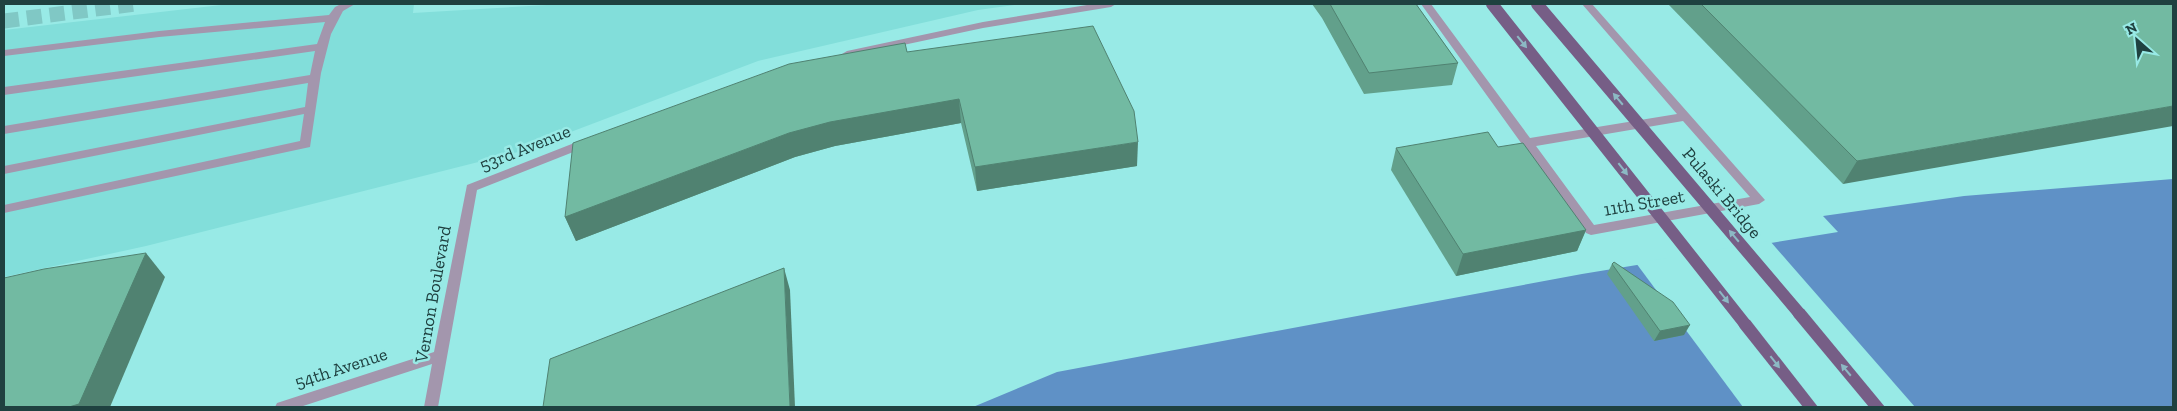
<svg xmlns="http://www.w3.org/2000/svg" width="2177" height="411" viewBox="0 0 2177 411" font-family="'Zilla Slab',serif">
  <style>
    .built { fill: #82deda }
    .water { fill: #5f91c6 }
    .pier { fill: #98eae6 }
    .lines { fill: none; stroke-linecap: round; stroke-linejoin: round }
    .highway-tunnel { stroke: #80c8c5; stroke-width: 15; stroke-dasharray: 15 8; stroke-linecap: butt }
    .minor { fill: #a396ad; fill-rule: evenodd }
    .major { fill: #765e86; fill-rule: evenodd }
    .major-bridge { stroke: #765e86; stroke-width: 12 }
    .wall { fill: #62a08b }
    .shaded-wall { fill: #508271 }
    .building { fill: #72baa2; stroke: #508271 }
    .oneway { fill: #8cb9c4 }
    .labels { text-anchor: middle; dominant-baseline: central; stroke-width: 5; stroke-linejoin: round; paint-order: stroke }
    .street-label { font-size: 18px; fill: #1f4140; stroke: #98eae6 }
  </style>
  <rect width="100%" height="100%" fill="#98eae6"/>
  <path class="built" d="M230 4H414L413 13 564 4H1021L978 10 758 61 518 152 146 246 4 277V30Z"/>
  <path class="water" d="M2173 179V407H973L1057 372 1582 274 1838 232 1823 216 1964 196Z"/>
  <path class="pier" d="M1770 241 1915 407H1743L1636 263Z"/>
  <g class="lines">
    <path class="highway-tunnel" d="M4 21 135 4"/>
    <g class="minor">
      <path d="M341 4H355L343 11 331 34 321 73 310 147 4 213V205L300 141 304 114 4 174V166L305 107 308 83 4 134V126L310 75 315 51 4 95V87L317 44 325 22 159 37 4 56V50L159 31 329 15 335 7Z"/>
      <path d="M1093 4H1116L1111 7 983 28 847 57 842 54 847 51 983 22Z"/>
      <path d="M1421 4H1431L1530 138 1677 114 1582 4H1592L1765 200 1759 204 1591 235 1586 233ZM1683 121 1750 197 1594 225 1536 146Z"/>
      <path d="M587 138 591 139 593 142 591 145 477 190 438 407H424L432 364 300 407H275L277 403 434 352 467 185Z"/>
    </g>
    <g class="major">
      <path d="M1799 308 1804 309 1885 407H1869L1794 317 1792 313 1794 309Z"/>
      <path d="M1745 319 1750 320 1818 407H1803L1740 328 1738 324 1740 320Z"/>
    </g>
    <g class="major-bridge">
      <path d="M1492 4 1745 324"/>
      <path d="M1537 4 1799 313"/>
    </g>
  </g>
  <g class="wall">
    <path d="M1312 4H1416L1458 63 1452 85 1364 94 1322 18Z"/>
    <path d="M1668 4H2173L1843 184Z"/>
    <path d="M907 52 1137 166 977 191 961 123 835 146 795 157 576 241 565 217Z"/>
    <path d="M1498 147 1586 230 1577 251 1456 276 1391 170 1396 148Z"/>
    <path d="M1612 264 1684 335 1654 341 1607 274Z"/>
  </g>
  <g class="shaded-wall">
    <path d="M959 99 961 123 835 146 795 157 576 241 565 217 789 133 830 122Z"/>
    <path d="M2173 106V126L1843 184 1857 161Z"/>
    <path d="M1138 142 1137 166 977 191 975 167Z"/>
    <path d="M1586 230 1577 251 1456 276 1463 254Z"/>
    <path d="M146 253 165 277 110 407H69Z"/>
    <path d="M784 268 790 290 795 407H790Z"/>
    <path d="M1690 325 1684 335 1654 341 1660 331Z"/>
  </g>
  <g class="building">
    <path d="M1330 4H1416L1458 63 1369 73Z"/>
    <path d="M1701 4H2173V106L1857 161Z"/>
    <path d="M1093 26 1134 111 1138 142 975 167 959 99 830 122 789 133 565 217 573 143 789 64 905 43 907 52Z"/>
    <path d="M1488 132 1498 147 1523 143 1586 230 1463 254 1396 148Z"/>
    <path d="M146 253 79 404 69 407H4V278L44 269Z"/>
    <path d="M1614 262 1673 302 1690 325 1660 331 1612 264Z"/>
    <path d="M784 268 790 407H543L550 359Z"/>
  </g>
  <defs><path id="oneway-solid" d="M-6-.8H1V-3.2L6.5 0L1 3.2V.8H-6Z" transform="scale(1.25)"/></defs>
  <g class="oneway">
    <use href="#oneway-solid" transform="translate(1522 42) rotate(51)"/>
    <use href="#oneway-solid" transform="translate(1618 99) rotate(-130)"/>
    <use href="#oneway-solid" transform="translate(1623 169) rotate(52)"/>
    <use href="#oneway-solid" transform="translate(1734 236) rotate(-130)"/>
    <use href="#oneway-solid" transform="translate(1724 297) rotate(52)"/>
    <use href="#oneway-solid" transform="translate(1775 362) rotate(52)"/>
    <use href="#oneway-solid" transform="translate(1846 370) rotate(-130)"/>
  </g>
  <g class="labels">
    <g class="street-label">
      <text transform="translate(525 148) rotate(-22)">53rd Avenue</text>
      <text transform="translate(1722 193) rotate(50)">Pulaski Bridge</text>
      <text transform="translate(1644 203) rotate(-10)">11th Street</text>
      <text transform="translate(433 294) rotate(-80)">Vernon Boulevard</text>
      <text transform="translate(341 368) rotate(-18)">54th Avenue</text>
    </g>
  </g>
  <rect width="2177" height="411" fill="none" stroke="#1f4140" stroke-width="10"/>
  <g transform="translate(2137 40) rotate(333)" stroke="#98eae6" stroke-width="4" paint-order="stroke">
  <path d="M0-4L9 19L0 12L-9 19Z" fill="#1f4140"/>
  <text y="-8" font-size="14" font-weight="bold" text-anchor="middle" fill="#1f4140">N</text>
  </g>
</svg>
